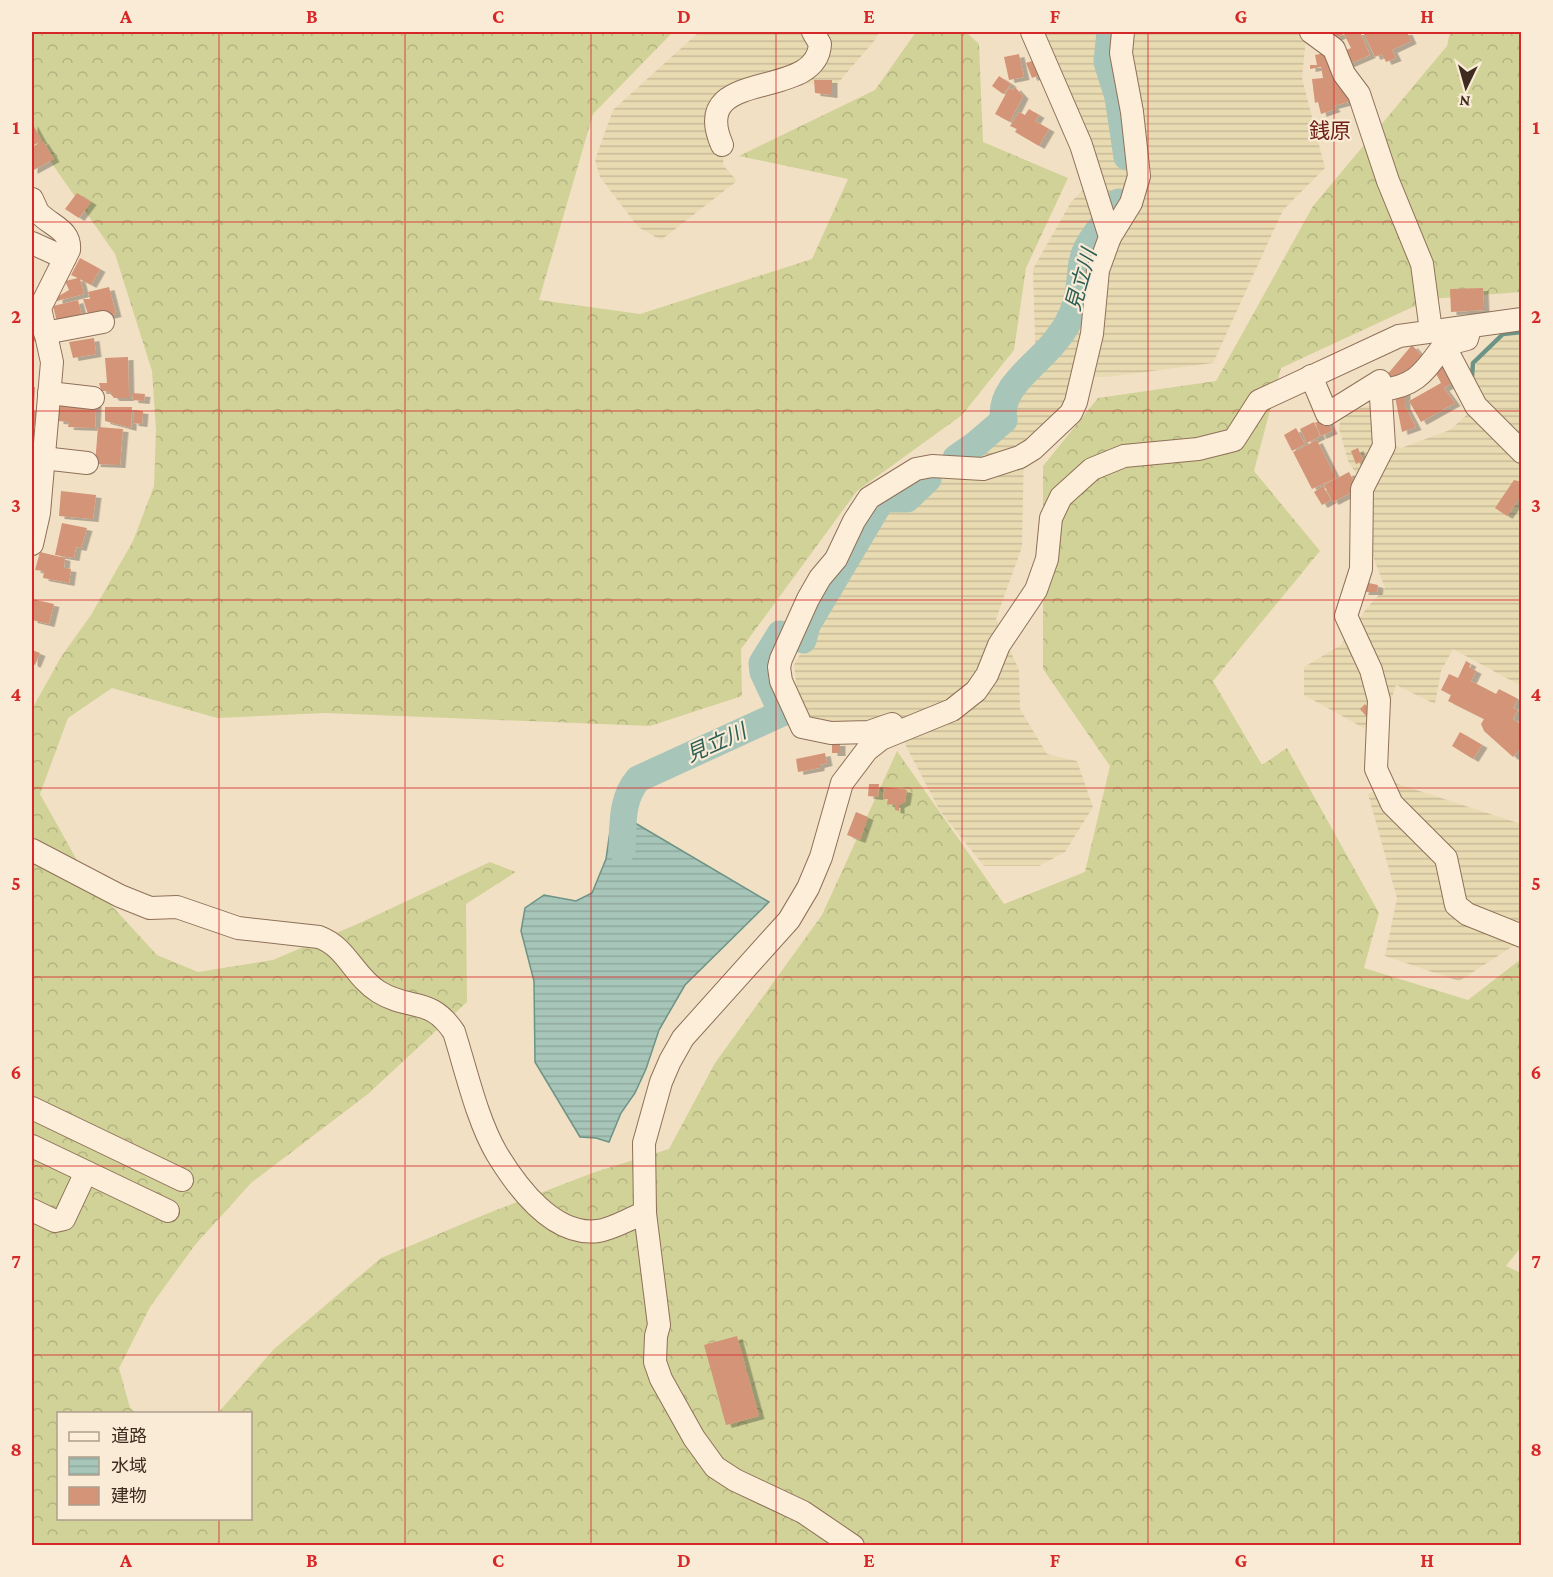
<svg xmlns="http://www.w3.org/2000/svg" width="1553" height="1577" viewBox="0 0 1553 1577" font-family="'Crimson Pro','Noto Sans JP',serif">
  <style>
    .farmland { fill: url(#farmland-rules) }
    .forest { fill: url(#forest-crowns) }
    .water { fill: url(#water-rules); stroke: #6c9486; stroke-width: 1.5 }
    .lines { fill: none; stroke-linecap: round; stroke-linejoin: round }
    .stream { stroke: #6c9486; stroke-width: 4.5 }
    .river { stroke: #a7c5b9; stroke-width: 27 }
    .building { fill: #d39477; filter: url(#shadow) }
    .minor-casing { stroke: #8f7059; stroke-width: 24 }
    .minor { stroke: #fceed9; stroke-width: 22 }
    .grid { fill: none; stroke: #d62828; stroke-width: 1.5; stroke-opacity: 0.55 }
    .labels { text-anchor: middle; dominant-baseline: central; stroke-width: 4.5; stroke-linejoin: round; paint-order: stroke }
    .neighbourhood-label { font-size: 21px; fill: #6e2219; stroke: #f9ebd5 }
    .water-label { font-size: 21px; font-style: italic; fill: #2c5f56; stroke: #f9ebd5 }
    .neatline { fill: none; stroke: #d62828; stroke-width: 2 }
    .grid-label { font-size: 20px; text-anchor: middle; font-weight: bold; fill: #d62828 }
  </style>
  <defs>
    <pattern id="farmland-rules" width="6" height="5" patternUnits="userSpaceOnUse" patternTransform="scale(1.5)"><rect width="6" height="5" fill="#e8dab1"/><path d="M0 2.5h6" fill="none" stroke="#c8bb98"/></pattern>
    <pattern id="forest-crowns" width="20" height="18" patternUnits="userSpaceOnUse" patternTransform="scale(1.5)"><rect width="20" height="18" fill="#d1d297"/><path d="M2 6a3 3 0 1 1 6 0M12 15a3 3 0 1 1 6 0" fill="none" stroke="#b4b482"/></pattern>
    <pattern id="water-rules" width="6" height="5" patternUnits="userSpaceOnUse" patternTransform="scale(1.5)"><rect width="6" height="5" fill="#a7c5b9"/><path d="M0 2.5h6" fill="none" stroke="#91a99f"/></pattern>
    <filter id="shadow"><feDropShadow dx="5.5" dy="3" stdDeviation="0" flood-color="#0004"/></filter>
  </defs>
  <rect width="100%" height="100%" fill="#f2e0c5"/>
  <g class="farmland">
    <path d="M699 32H879L875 40 837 84 788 83 734 101 727 112 723 165 737 181 661 240 638 227 600 177 595 160 613 110Z"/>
    <path d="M1039 32H1318L1306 38 1302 78 1325 168 1283 210 1213 363 1107 377H1088L1024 450 1022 547 996 619 1019 670 1020 709 1047 754 1077 761 1093 807 1065 852 1039 866H984L940 811 906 746 898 718 857 729 801 725 794 665 884 502 907 505 931 462 989 431 1036 371 1033 269 1071 202 1098 175Z"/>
    <path d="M1521 334V686L1453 649 1441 671 1435 704 1396 685 1389 707 1371 732 1304 695V667L1341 645 1366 609 1385 588 1371 551 1373 499 1348 461 1339 429 1341 414 1371 405 1374 439 1401 448 1450 430 1484 399 1472 378 1480 353 1500 336Z"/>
    <path d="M1395 783 1521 824V941L1459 981 1385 956 1397 898 1368 794Z"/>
  </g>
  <path class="forest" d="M32 32H673L593 114 539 300 640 314 812 259 848 179 739 156 875 90 916 32H966L979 44 983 142 1068 178 1026 268 1014 350 962 415 857 491 741 649 742 696 650 726 326 713 217 718 112 688 68 718 40 794 88 880 157 955 198 972 273 960 362 922 490 862 516 872 466 904 467 1002 368 1094 251 1183 195 1245 150 1307 119 1368 130 1408 137 1413 58 1414V1518H250V1414L218 1413 274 1349 381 1258 491 1212 595 1172 669 1149 715 1063 822 915 897 751 1004 904 1085 872 1110 766 1043 669V466L1098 398 1216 381 1313 206 1447 46 1450 32H1521V292L1430 299 1281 368 1254 471 1320 551 1213 681 1262 765 1287 748 1379 913 1364 968 1468 1000 1521 959V1247L1506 1266 1521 1273V1545H32V709L61 657 91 615 133 541 154 486 156 430 152 371 115 254 32 135Z"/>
  <path class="water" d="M613 810 769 902 685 985 659 1030 646 1069 635 1093 621 1113 609 1142 596 1138 580 1137 535 1062 534 981 521 931 525 908 544 895 576 901 592 893 606 859Z"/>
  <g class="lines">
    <path class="stream" d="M1472 377 1473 363 1503 334 1522 332"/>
    <g class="river">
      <path d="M1110 32 1107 62 1118 97 1127 157"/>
      <path d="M956 458 976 444 1004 420C997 387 1040 363 1057 339 1069 324 1077 307 1079 288 1081 277 1080 263 1085 252 1093 233 1109 220 1119 202"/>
      <path d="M803 640 807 625 882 499H907L928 479"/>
      <path d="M622 850C623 825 621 799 638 779L782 713 763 672 762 663 780 634"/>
    </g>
  </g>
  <g class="building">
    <path d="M1332 32H1360L1370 55 1347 65 1342 52 1351 48 1344 34 1335 38Z"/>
    <path d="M1363 32H1407L1411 41 1392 50 1396 58 1386 62 1382 54 1375 57Z"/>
    <path d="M1329 52 1352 101 1333 106 1335 109 1321 114 1318 102 1315 103 1312 79 1323 78 1321 67 1310 69V65H1317L1315 55Z"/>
    <path d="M1019 54 1024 77 1009 80 1004 57Z"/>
    <path d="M1035 60 1040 75 1032 78 1026 63Z"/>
    <path d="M999 76 1011 84 1003 94 992 86Z"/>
    <path d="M814 80H832V95L815 93Z"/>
    <path d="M1015 87 1023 96 1010 122 995 114 1009 88 1013 90Z"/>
    <path d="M1029 109 1039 115 1035 121 1049 129 1039 146 1015 132 1017 129 1010 126 1019 112 1025 115Z"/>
    <path d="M32 123 42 141 32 146Z"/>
    <path d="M43 141 54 159 32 171V147Z"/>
    <path d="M77 193 91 202 79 218 65 209Z"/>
    <path d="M80 258 100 269 91 285 80 279 84 294 57 301V297L69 290 65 281 78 278 71 275Z"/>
    <path d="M109 287 116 314 90 320 83 299H90L88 292Z"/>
    <path d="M1483 288 1484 310 1451 312 1450 289Z"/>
    <path d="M78 300 83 320 57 322 53 306Z"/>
    <path d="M37 323 40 340 32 342V324Z"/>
    <path d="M94 338 96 354 73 358 69 342Z"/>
    <path d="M1412 345 1423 357 1399 383 1386 376Z"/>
    <path d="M128 357 129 398H114L108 391H101L99 383H107L105 358Z"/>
    <path d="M1449 362 1459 379 1444 388 1455 403 1421 422 1409 401 1441 383 1432 366Z"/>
    <path d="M32 387H35L34 406H32Z"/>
    <path d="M1394 392H1405V406L1416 427 1402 432Z"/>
    <path d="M132 393 145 394 144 401 133 400Z"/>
    <path d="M58 401 96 404 95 428 68 427 69 422 58 421Z"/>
    <path d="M105 407H132L131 428 105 421Z"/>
    <path d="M134 410 143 411 142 424 133 423Z"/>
    <path d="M32 411 42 412 36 426 32 425Z"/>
    <path d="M1326 418 1332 431 1321 436 1315 423Z"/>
    <path d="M1314 422 1320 436 1307 443 1300 429Z"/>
    <path d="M98 427 123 429 120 465 95 464Z"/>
    <path d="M1296 428 1305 444 1292 451 1284 435Z"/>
    <path d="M1317 440 1336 478 1312 489 1293 452Z"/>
    <path d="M1358 448 1363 461 1356 464 1351 451Z"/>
    <path d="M1349 472 1358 489 1333 502 1324 485Z"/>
    <path d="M1514 480 1522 482V495L1507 516 1495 508Z"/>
    <path d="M1323 486 1331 500 1322 505 1314 492Z"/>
    <path d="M61 491 96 495 93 519 59 516Z"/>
    <path d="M62 523 87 528 81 548 76 547 74 558 55 555Z"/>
    <path d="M40 552 65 558 64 568 71 569 69 583 43 578 44 571 35 570Z"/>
    <path d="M1364 582 1378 585 1377 592H1363Z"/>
    <path d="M32 599 54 604 49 624 32 620Z"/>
    <path d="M32 650 40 653 35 665 32 663Z"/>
    <path d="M1466 661 1471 664 1469 667 1476 671 1471 681 1496 694 1499 689 1518 699 1513 708 1518 710 1513 719 1522 725V747L1513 757 1484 731 1481 724 1484 719 1448 701 1451 695 1441 690 1449 674 1458 678Z"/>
    <path d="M1365 704 1371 711 1366 716 1360 709Z"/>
    <path d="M1460 732 1482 745 1473 759 1452 746Z"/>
    <rect x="832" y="743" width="8" height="10"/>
    <path d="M825 753 827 763 819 765V768L798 772 796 759Z"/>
    <path d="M869 784H879L878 797 868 796Z"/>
    <path d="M885 787 907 790 905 802 899 805V811L895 810V805L887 804 888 799H883Z"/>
    <path d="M856 812 868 817 860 840 847 835Z"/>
    <path d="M737 1336 759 1416 726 1425 704 1345Z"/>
  </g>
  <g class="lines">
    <g class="minor-casing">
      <g id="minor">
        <path d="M1311 32 1334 49 1344 74 1359 94 1388 181 1422 264 1431 331"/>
        <path d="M722 145C687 65 817 103 820 44L813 32"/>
        <path d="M32 199C34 203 36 208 38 212 50 226 71 229 69 250L40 308 52 362 39 513 32 544"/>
        <path d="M1110 237 1131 203 1139 176 1132 112 1121 53 1123 32"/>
        <path d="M32 243 65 258"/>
        <path d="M1469 332 1467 339 1444 345 1476 406 1522 452"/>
        <path d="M45 333 103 322"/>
        <path d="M1311 376 1327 414 1380 381 1384 446 1362 489 1361 569 1346 616 1371 670 1379 700 1376 769 1392 804 1446 858 1456 905 1467 914 1522 936"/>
        <path d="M1380 390C1416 387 1424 372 1444 345"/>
        <path d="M49 393 93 398"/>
        <path d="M43 458 87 463"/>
        <path d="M892 724 869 732 831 733 802 727 781 681 779 667 781 659 808 599 820 578 836 559 854 521 869 498 916 469 932 466 983 469 1020 457 1033 449 1071 413 1076 402 1092 334 1098 270 1110 237 1081 145 1032 32"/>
        <path d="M32 850 120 896 150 908 177 907 238 928 319 937C347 947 354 977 379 992 410 1011 430 996 454 1032 466 1070 477 1120 497 1154 517 1187 554 1237 598 1231 613 1229 630 1218 645 1213"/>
        <path d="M32 1108 182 1180"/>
        <path d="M32 1146 168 1211"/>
        <path d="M32 1210 55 1221 64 1219 86 1172"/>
        <path d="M853 1546 803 1512 735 1480 715 1467 694 1438 661 1379 655 1362 656 1336 659 1325 645 1213 644 1143 661 1082 670 1061 683 1038 789 920 808 888 821 857 842 783 867 750 881 739 952 710 976 691 987 675 999 645 1036 590 1047 559 1051 518 1061 497 1092 469 1124 456 1198 449 1234 440 1259 401 1399 336 1522 319"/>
      </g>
    </g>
    <use href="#minor" class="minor"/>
  </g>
  <path class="grid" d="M219 32V1414M405 32V1546M591 32V1546M776 32V1546M962 32V1546M1148 32V1546M1334 32V1546M32 222H1522M32 411H1522M32 600H1522M32 788H1522M32 977H1522M32 1166H1522M32 1355H1522M219 1518V1546"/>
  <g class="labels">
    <g class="neighbourhood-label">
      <text x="1330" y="131">銭原</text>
    </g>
    <g class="water-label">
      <text transform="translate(1081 280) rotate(-74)">見立川</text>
      <text transform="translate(716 743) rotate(-24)">見立川</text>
    </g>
  </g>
  <rect width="1553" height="1577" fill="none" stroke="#f9ebd5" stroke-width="66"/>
  <rect x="57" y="1412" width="195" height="108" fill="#f9ebd5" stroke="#ae9e8c" stroke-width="1.5"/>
  <rect x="69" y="1432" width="30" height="9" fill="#fceed9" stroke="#ae9e8c" stroke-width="1.5"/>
  <text x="111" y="1442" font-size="18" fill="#3e2a1e">道路</text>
  <rect x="69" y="1457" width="30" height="18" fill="url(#water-rules)" stroke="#ae9e8c" stroke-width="1.5"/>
  <text x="111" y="1472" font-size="18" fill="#3e2a1e">水域</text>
  <rect x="69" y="1487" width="30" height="18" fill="#d39477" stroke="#ae9e8c" stroke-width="1.5"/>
  <text x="111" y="1502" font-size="18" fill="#3e2a1e">建物</text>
  <g transform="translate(1466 87) rotate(185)" stroke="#f9ebd5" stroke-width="4.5" paint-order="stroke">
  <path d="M0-4.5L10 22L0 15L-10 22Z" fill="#3e2a1e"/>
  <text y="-9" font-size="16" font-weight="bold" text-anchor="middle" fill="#3e2a1e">N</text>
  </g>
  <rect x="33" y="33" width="1487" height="1511" class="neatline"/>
  <g class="grid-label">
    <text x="126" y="23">A</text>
    <text x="312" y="23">B</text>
    <text x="498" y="23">C</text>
    <text x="684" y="23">D</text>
    <text x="869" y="23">E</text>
    <text x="1055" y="23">F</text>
    <text x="1241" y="23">G</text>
    <text x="1427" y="23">H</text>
    <text x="16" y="134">1</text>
    <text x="1536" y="134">1</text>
    <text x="16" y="323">2</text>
    <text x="1536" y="323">2</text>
    <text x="16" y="512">3</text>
    <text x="1536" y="512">3</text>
    <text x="16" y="701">4</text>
    <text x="1536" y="701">4</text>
    <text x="16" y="890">5</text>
    <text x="1536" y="890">5</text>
    <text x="16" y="1079">6</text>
    <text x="1536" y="1079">6</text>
    <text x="16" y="1268">7</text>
    <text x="1536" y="1268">7</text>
    <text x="16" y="1456">8</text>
    <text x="1536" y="1456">8</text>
    <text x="126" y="1567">A</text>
    <text x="312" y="1567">B</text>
    <text x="498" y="1567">C</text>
    <text x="684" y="1567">D</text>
    <text x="869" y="1567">E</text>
    <text x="1055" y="1567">F</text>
    <text x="1241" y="1567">G</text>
    <text x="1427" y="1567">H</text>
  </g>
</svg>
